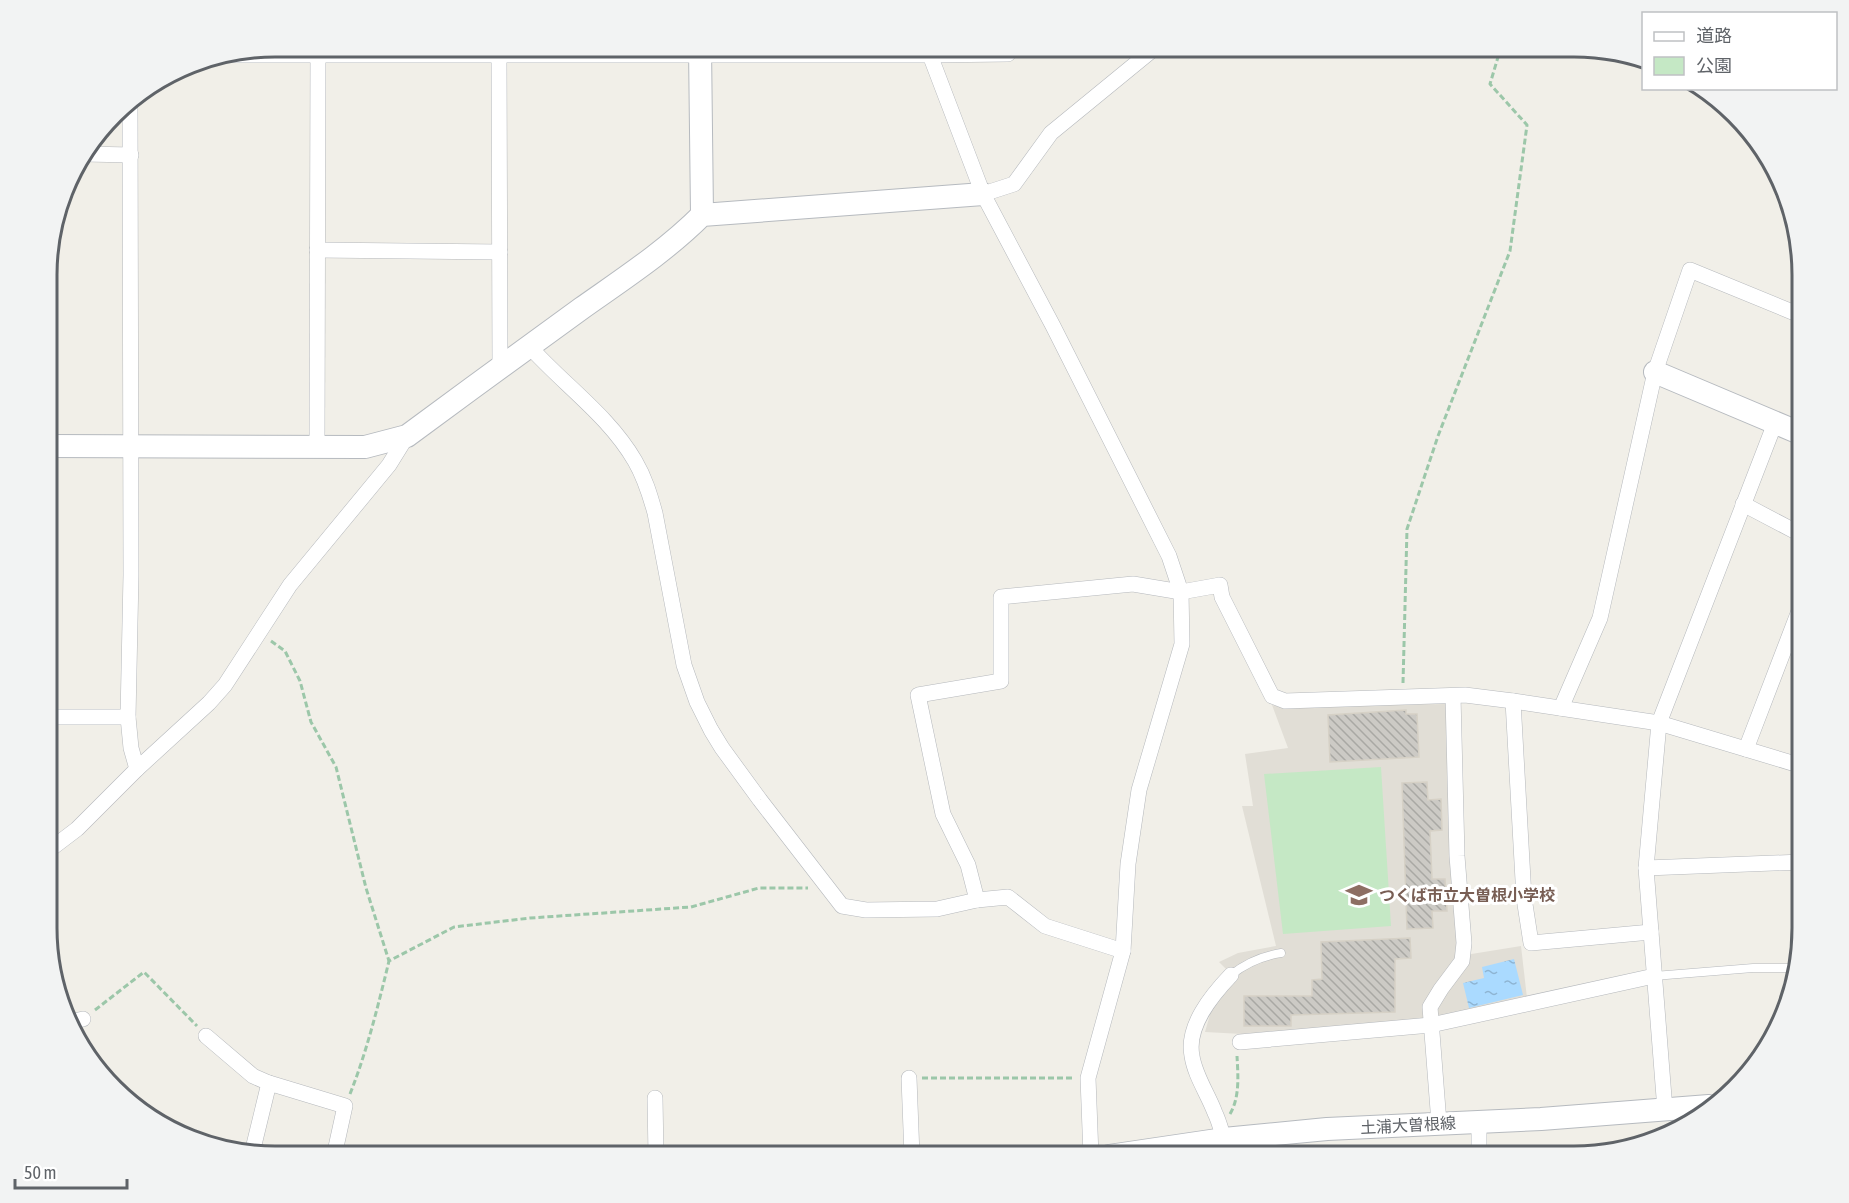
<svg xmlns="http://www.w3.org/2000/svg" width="1849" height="1203" viewBox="0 0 1849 1203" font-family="'Asap Condensed','Noto Sans JP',sans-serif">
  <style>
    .education { fill: #e1ded6 }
    .green { fill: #c5e8c5 }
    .water { fill: url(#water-ripples) }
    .building { fill: url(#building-back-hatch); stroke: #d6d1c6; stroke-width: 1.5 }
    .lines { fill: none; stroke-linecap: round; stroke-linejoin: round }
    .lane-casing { stroke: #b5b8bc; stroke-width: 9 }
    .street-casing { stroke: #b5b8bc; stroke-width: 16 }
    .secondary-casing { stroke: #b6babf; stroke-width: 24 }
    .path { stroke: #9cc7a9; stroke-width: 3; stroke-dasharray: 6 3; stroke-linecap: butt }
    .lane { stroke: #fff; stroke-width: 8 }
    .street { stroke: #fff; stroke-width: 15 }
    .secondary { stroke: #fff; stroke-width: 22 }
    .labels { text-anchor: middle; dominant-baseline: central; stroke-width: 6; stroke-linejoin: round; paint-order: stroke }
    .education-label { font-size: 16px; font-weight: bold; fill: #785e54; stroke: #fff; text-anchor: start }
    .street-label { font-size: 16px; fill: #5f6368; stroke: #fff }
    .rim { fill: none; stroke: #5f6368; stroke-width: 3 }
  </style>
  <defs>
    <pattern id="water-ripples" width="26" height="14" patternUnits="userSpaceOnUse" patternTransform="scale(1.5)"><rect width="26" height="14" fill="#aadaff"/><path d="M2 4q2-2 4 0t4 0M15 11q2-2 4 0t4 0" fill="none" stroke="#8eb4d2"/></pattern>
    <pattern id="building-back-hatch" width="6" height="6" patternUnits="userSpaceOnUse" patternTransform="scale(1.5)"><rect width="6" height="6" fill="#cccac5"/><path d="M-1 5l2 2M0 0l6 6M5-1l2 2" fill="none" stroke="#a9a8a4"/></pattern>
  </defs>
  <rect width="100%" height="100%" fill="#f1efe8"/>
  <path class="education" d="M1446 704 1459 956 1521 946 1527 998 1423 1022 1242 1034 1205 1032 1211 1011 1225 992 1237 980 1219 962 1238 953 1276 946 1242 806H1253L1245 754 1288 748 1272 705 1291 709 1306 706Z"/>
  <path class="green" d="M1381 767 1391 926 1283 934 1264 774Z"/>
  <path class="water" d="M1514 959 1523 995 1469 1008 1463 983 1484 978 1482 967Z"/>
  <g class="building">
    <path d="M1406 710V714H1417L1419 757 1330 762 1328 715Z"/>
    <path d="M1427 782 1428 800 1441 799 1442 830 1430 831 1432 879H1445L1447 911H1432L1433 928 1407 929 1402 783Z"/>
    <path d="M1410 938 1411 958 1395 959V1012L1291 1015V1026H1244V996H1312V980L1322 979 1321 942Z"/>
  </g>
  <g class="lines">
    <g class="lane-casing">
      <g id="lane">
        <path d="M1231 975C1247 962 1262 956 1281 953"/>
        <path d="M1654 976 1753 968H1797"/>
      </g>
    </g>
    <g class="street-casing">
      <g id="street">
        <path d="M232 55H930L983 194 1053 326 1169 556 1181 592 1182 644 1139 790 1128 864 1123 951 1088 1078 1091 1156"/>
        <path d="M499 55 500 367"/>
        <path d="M930 55 1008 54"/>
        <path d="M130 99 131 575 128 717 131 748 137 769"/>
        <path d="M85 154 131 155"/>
        <path d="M983 194 1014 184 1051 133 1156 47"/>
        <path d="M317 250 500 252"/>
        <path d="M529 346C564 385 609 416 635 461 645 478 650 495 655 513L684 665 697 702 711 730 722 748 760 800 842 906 866 910 937 909 977 900 1008 897 1045 926 1123 951"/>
        <path d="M317 446 318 47"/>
        <path d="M1743 504 1802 535"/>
        <path d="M1513 701 1524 898 1531 943 1651 932"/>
        <path d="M1561 708 1600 618 1655 372 1690 270 1802 316"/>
        <path d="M48 717H128"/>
        <path d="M1746 749 1802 603"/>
        <path d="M48 851 77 829 137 769 209 703 225 685 290 585 389 465 407 436"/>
        <path d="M1646 868 1802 862"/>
        <path d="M977 900 968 865 943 814 918 695 1001 681V597L1133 584 1181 592 1220 585 1222 597 1272 696 1285 701 1465 695 1513 701 1659 723 1802 766"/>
        <path d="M70 1022 83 1019"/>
        <path d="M206 1036 253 1076 269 1083"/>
        <path d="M1240 1042 1431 1025 1654 976"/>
        <path d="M909 1078 912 1156"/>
        <path d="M655 1098 656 1156"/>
        <path d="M1665 1110 1646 868 1659 723 1775 423"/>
        <path d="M1479 1121V1156"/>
        <path d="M1439 1123 1430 1007 1441 989 1462 961 1464 943 1457 856 1453 696"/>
        <path d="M1224 1139C1221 1130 1219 1121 1215 1113 1208 1094 1195 1076 1192 1056 1186 1026 1212 995 1231 975"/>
        <path d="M252 1153 269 1083 345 1106 334 1156"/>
      </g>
    </g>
    <g class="secondary-casing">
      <g id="secondary">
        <path d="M700 47 702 215"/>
        <path d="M1655 372 1802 434"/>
        <path d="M48 446 365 447 407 436C465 393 524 350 582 308 623 279 666 251 702 215L983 194"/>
        <path d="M1109 1156 1224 1139 1327 1129 1541 1119 1709 1106"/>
      </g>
    </g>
    <g class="path">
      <path d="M1795 298 1802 284"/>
      <path d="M271 641 285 651 300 681 311 722 336 767 366 888 389 961"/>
      <path d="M1403 683 1407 529 1438 436 1510 251 1527 125 1490 84 1501 47"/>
      <path d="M95 1010 144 972 197 1026"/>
      <path d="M922 1078H1074"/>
      <path d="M350 1094C367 1051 378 1006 389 961L454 927 530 918 691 907 759 888H808"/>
      <path d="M1230 1114C1240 1097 1238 1075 1237 1056"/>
    </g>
    <use href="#lane" class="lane"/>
    <use href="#street" class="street"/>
    <use href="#secondary" class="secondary"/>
  </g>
  <defs>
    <g id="school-bare" transform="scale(2.07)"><path d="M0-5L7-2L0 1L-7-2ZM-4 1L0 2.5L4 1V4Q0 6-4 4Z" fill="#8d6e63" stroke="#fff" stroke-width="2.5" paint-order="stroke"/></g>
  </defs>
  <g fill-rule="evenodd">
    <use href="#school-bare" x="1359" y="895"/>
  </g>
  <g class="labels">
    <g class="education-label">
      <text x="1379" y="895">つくば市立大曽根小学校</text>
    </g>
    <g class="street-label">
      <text transform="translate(1408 1125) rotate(-3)">土浦大曽根線</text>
    </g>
  </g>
  <path d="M0 0H1849V1203H0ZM275 57H1574A218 218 0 0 1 1792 275V928A218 218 0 0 1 1574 1146H275A218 218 0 0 1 57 928V275A218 218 0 0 1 275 57Z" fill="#f2f3f3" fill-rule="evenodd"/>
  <path class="rim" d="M275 57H1574A218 218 0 0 1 1792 275V928A218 218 0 0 1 1574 1146H275A218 218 0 0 1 57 928V275A218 218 0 0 1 275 57Z"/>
  <rect x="1642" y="12" width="195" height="78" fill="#ffffff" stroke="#bfc1c3" stroke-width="1.5"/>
  <rect x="1654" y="32" width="30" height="9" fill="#ffffff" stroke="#bfc1c3" stroke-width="1.5"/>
  <text x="1696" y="42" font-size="18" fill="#5f6368">道路</text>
  <rect x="1654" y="57" width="30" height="18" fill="#c5e8c5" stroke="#bfc1c3" stroke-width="1.5"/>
  <text x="1696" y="72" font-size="18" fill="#5f6368">公園</text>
  <path d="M15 1179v9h112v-9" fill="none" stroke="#5f6368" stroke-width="3"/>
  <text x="24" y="1179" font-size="18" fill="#5f6368" stroke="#ffffff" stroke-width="4.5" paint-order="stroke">50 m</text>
</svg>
